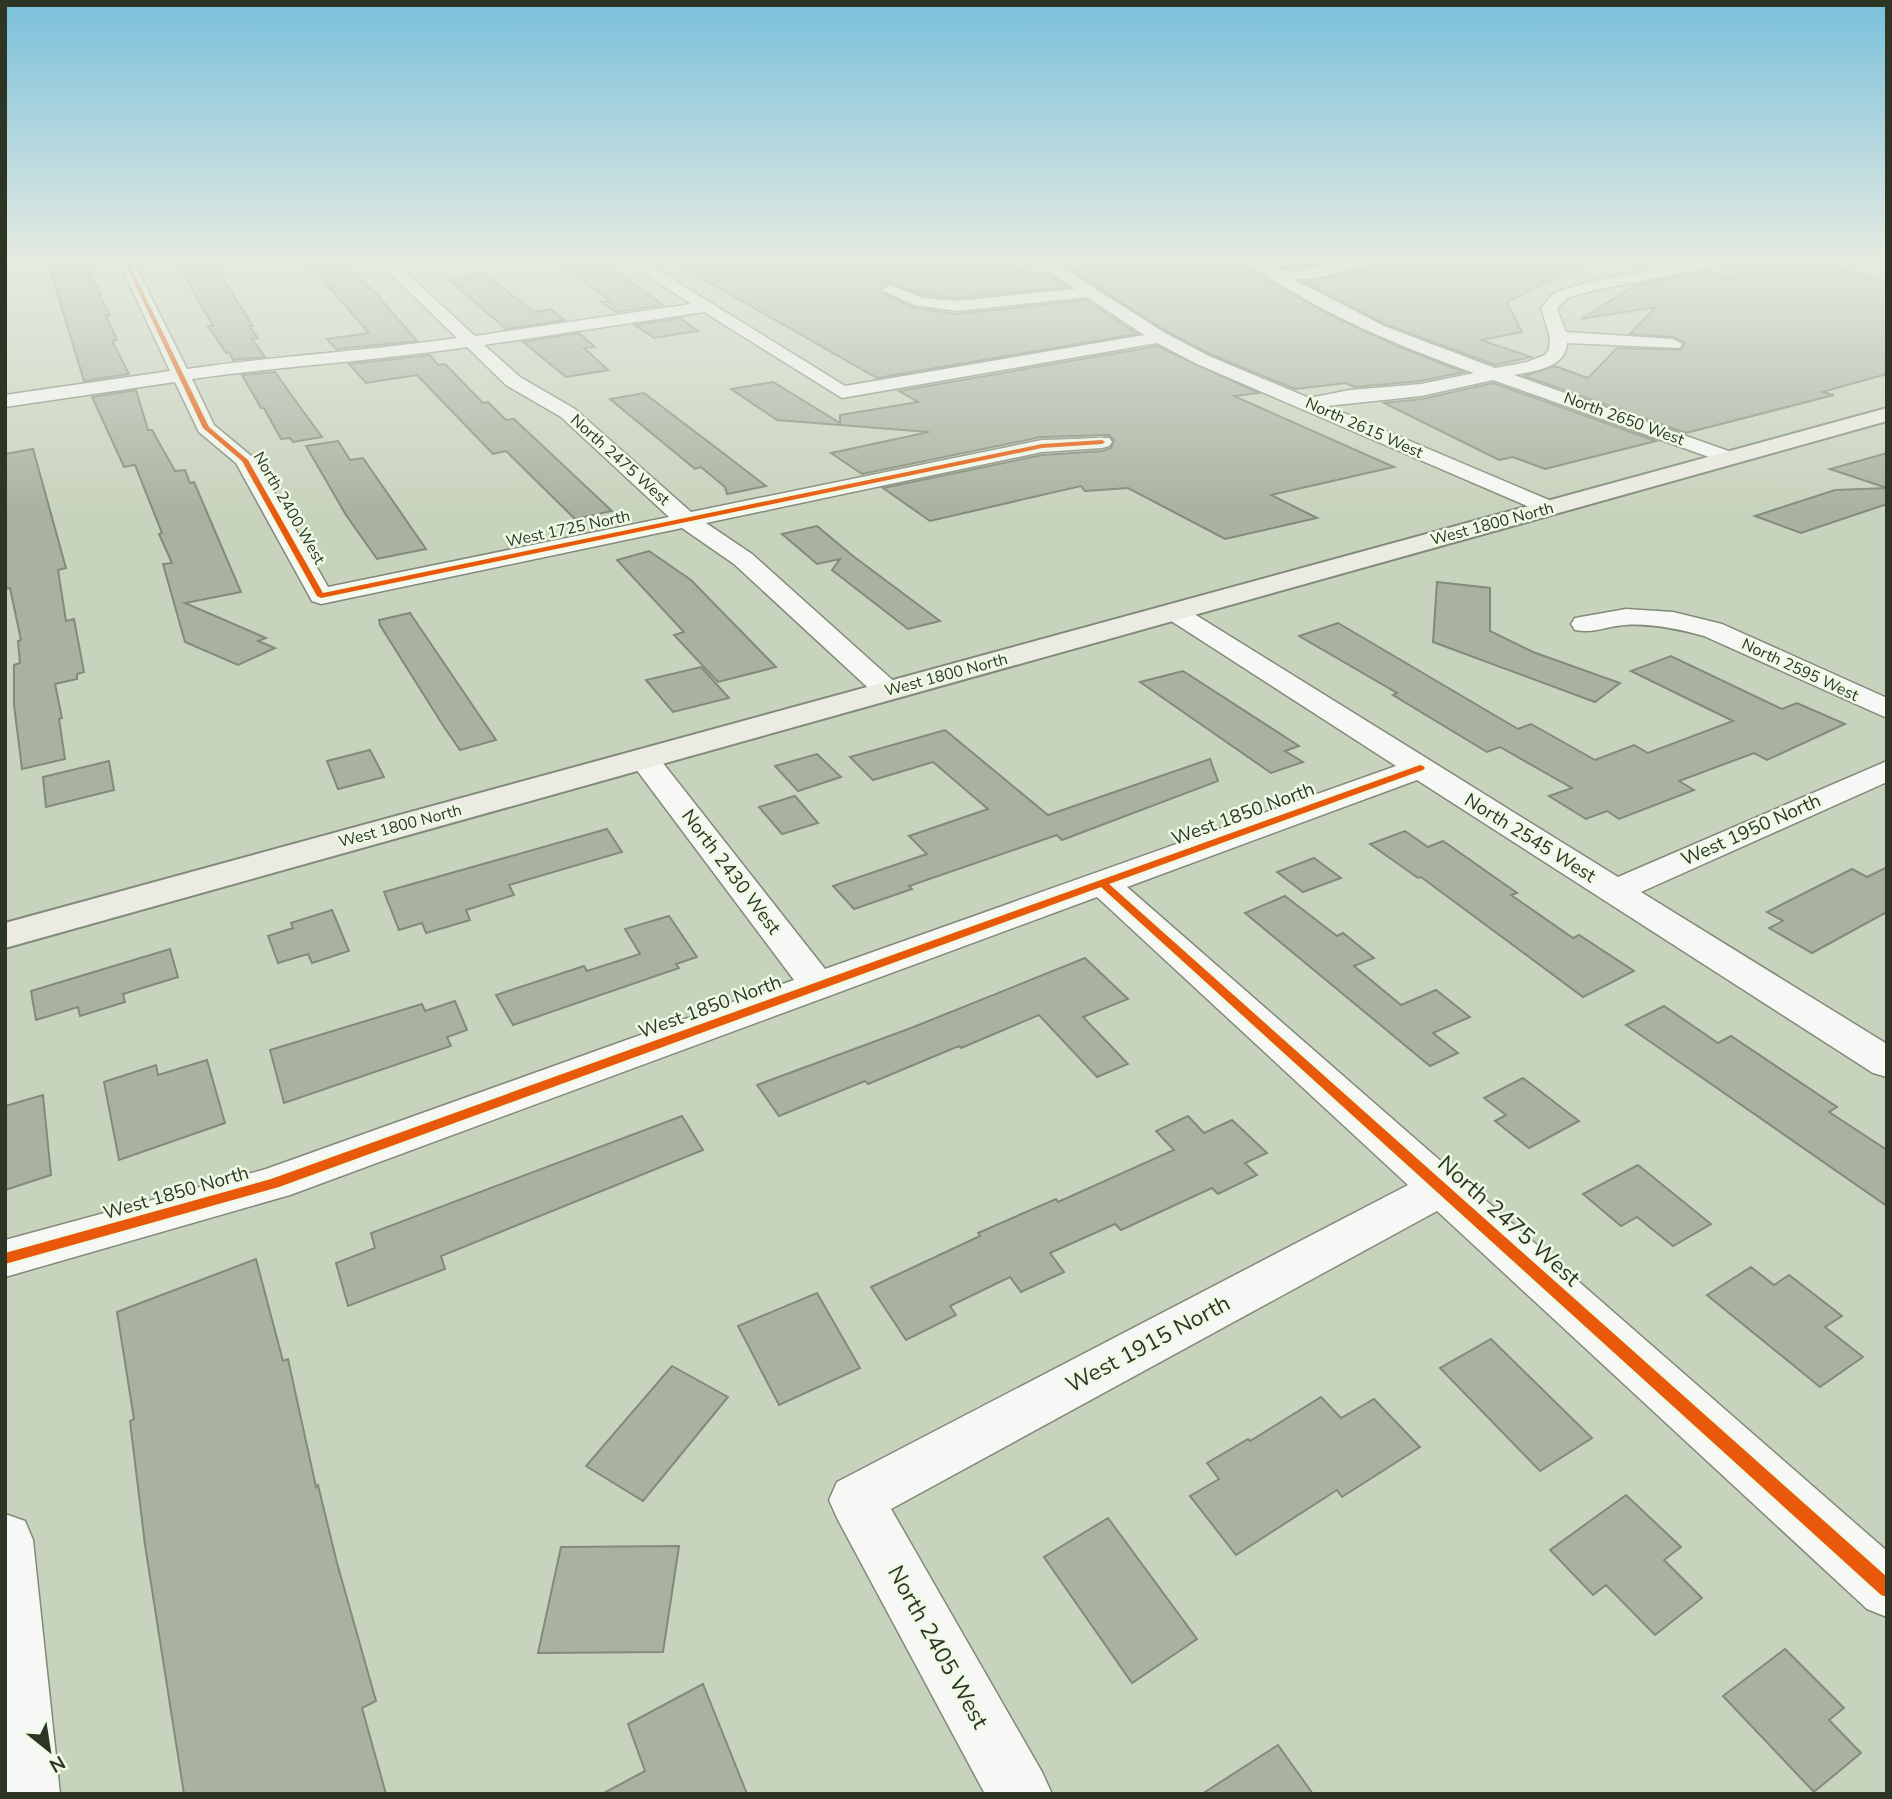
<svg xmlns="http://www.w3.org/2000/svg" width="1892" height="1799" viewBox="0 0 1892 1799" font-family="'Nunito Sans',sans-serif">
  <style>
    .building { fill: #a9b2a0; stroke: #828b7a; stroke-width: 2 }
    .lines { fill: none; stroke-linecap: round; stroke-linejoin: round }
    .minor-casing { stroke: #818a79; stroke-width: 3 }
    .secondary-casing { stroke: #818a79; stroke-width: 4 }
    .minor { fill: #f7f8f5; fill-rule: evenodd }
    .secondary { fill: #ebeae3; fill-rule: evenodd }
    .cycleway-casing { stroke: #eefae4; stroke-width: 5 }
    .cycleway { fill: #e8590c; fill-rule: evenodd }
    .labels { text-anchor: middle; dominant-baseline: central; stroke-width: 5; stroke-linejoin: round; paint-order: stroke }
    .far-street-label { font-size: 16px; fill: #2d3625; stroke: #eefae4 }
    .street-label { font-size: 19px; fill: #2d3625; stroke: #eefae4 }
    .near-street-label { font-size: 23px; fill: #2d3625; stroke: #eefae4 }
  </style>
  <rect width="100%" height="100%" fill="#c8d3bd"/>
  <g class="building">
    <path d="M47 259H82L101 294H99L110 315 106 316 117 340 112 341 129 374 84 381Z"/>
    <path d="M175 259H210L253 326H249L258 338 252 339 265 357 233 360 229 352 226 353 208 326H213Z"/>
    <path d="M553 259H600L663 305 616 312 601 302 610 301Z"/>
    <path d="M668 259H998L1034 275 1047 273 1068 287 957 298 924 295 891 283 880 291 914 308 957 314 1086 300 1137 334 877 378Z"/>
    <path d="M1149 259H1241L1261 276 1328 314 1399 347 1464 372 1421 381 1354 387 1346 383 1295 389 1210 354 1166 331 1071 270Z"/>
    <path d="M1266 259H1343L1312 266 1280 267Z"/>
    <path d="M1384 259H1591L1507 302 1522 332 1481 340 1531 357 1495 365 1385 324 1304 282 1380 265Z"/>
    <path d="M1741 259H1798L1887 281V374L1822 392 1834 395 1686 433 1524 376 1555 366 1588 378 1617 348 1681 350 1685 343 1674 337 1630 334 1656 307 1581 319 1636 285 1705 271 1732 278 1733 265Z"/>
    <path d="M342 261 377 295 417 341 336 349 327 339 369 333 310 265Z"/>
    <path d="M483 274 535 312 551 309 564 320 506 329 448 279Z"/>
    <path d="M680 318 698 331 654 338 635 325Z"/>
    <path d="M579 333 595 347 584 348 608 370 566 377 523 342Z"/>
    <path d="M1157 346 1259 393 1234 396 1394 467 1271 495 1317 518 1225 539 1128 488 1085 491 1081 486 930 521 883 488 1042 455 1103 451 1111 448 1114 440 1109 435 1041 437 862 474 831 453 929 432 777 420 731 389 773 382 840 423V415L918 402 899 391Z"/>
    <path d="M430 355 438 365 445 364 483 403 488 402 506 420 514 419 612 511 575 519 506 451 493 454 417 375 366 383 349 364Z"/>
    <path d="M275 372 289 392 322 437 293 442 290 438 281 439 264 408H261L242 375Z"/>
    <path d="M1493 383 1656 441 1545 469 1513 457 1499 460 1384 403 1422 399Z"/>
    <path d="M136 390 148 430H152L175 471 185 470 190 483 194 482 241 592 185 603 266 638 258 641 275 648 238 665 185 642 163 564 172 563 159 534 162 533 135 465 124 467 92 397Z"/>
    <path d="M644 393 727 456 766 486 727 494 725 487 701 467 695 469 610 399Z"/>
    <path d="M338 441 350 460 363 458 426 549 377 559 346 515 306 446Z"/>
    <path d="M33 449 66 568 58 570 66 621 74 619 84 672 77 674V679L55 684 62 718 59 719 65 759 22 769 14 705V665L20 663 18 641 21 640 10 588 5 589V454Z"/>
    <path d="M1887 453V488L1830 469Z"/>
    <path d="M1887 488V504L1801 533 1755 516 1835 490Z"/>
    <path d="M817 526 853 556 940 621 908 629 832 570 840 559 817 564 782 534Z"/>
    <path d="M649 551 691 580 776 667 718 682 674 635 684 632 617 560Z"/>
    <path d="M1437 582 1490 588V631L1533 652 1620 683 1595 702 1433 642Z"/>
    <path d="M410 613 496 740 460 750 444 727 380 625 379 620Z"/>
    <path d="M1338 623 1518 729 1531 724 1595 760 1634 745 1648 753 1733 721 1631 671 1671 656 1782 709 1797 703 1845 724 1767 760 1754 753 1679 781 1694 790 1619 819 1607 811 1586 819 1549 796 1572 788 1500 747 1487 752 1393 695 1397 693 1299 636Z"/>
    <path d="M701 667 729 698 673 712 646 680Z"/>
    <path d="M1183 671 1299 746 1285 751 1303 762 1271 773 1140 682Z"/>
    <path d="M945 730 1048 815 1210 759 1218 781 1062 840 1057 835 909 886 912 889 854 909 833 886 927 854 909 836 988 809 933 762 873 780 850 757Z"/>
    <path d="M370 750 384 777 338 789 327 761Z"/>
    <path d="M817 754 841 777 798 791 775 766Z"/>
    <path d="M109 761 114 790 46 807 43 777Z"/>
    <path d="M795 796 818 823 782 834 759 807Z"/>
    <path d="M607 829 622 852 509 885 514 895 466 910 470 920 426 933 422 923 399 930 384 892Z"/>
    <path d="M1405 831 1428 847 1443 841 1517 893 1511 895 1573 938 1579 935 1634 971 1583 997 1421 877 1418 878 1370 844Z"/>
    <path d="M1314 858 1341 878 1303 892 1277 872Z"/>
    <path d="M1887 867V912L1812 953 1769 928 1783 921 1767 912 1852 869 1867 877Z"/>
    <path d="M1285 896 1337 936 1343 933 1374 958 1354 966 1401 1005 1436 990 1470 1017 1433 1033 1458 1053 1430 1066 1245 913Z"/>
    <path d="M332 910 349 951 312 963 308 954 278 963 268 936 293 928 291 923Z"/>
    <path d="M669 916 697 957 676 964 679 968 513 1025 496 995 584 966 587 971 640 954 625 929Z"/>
    <path d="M170 949 178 977 123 994 125 1002 80 1016 78 1007 36 1020 31 991Z"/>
    <path d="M1085 958 1128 999 1083 1017 1128 1064 1097 1077 1039 1015 961 1048 959 1046 868 1084 865 1081 779 1116 757 1085 911 1028Z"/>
    <path d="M455 1001 467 1030 447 1037 451 1046 284 1103 270 1050 422 1004 425 1011Z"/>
    <path d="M1664 1006 1718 1043 1731 1036 1837 1107 1829 1112 1887 1150V1206L1626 1025Z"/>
    <path d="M207 1060 225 1123 119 1160 104 1082 156 1065 158 1075Z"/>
    <path d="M1523 1078 1579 1121 1529 1148 1495 1121 1506 1115 1484 1098Z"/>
    <path d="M43 1095 51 1175 5 1190V1106Z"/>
    <path d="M682 1116 703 1150 441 1256 445 1269 348 1306 336 1263 375 1248 371 1233Z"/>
    <path d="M1188 1116 1204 1133 1232 1120 1267 1153 1245 1163 1257 1175 1218 1194 1212 1188 1121 1230 1115 1224 1050 1253 1064 1272 1021 1292 1010 1277 950 1306 956 1315 906 1340 871 1287 980 1236 978 1233 1056 1199 1058 1202 1174 1150 1156 1131Z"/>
    <path d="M1638 1165 1711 1224 1673 1246 1637 1217 1621 1226 1583 1194Z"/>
    <path d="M256 1259 283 1361 288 1359 316 1487 318 1485 337 1563 376 1701 362 1708 386 1794H184L145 1545 130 1421 134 1419 117 1312Z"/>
    <path d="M1751 1267 1774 1285 1789 1275 1842 1316 1825 1327 1863 1357 1820 1387 1707 1295Z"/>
    <path d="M817 1293 860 1368 779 1405 738 1326Z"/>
    <path d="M1491 1339 1592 1438 1540 1471 1440 1368Z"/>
    <path d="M672 1366 728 1397 643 1501 586 1466Z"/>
    <path d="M1321 1397 1341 1418 1374 1399 1420 1447 1342 1497 1337 1490 1236 1555 1190 1496 1219 1479 1207 1463 1248 1439 1250 1441Z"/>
    <path d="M1626 1495 1681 1547 1664 1560 1702 1598 1655 1635 1606 1585 1593 1595 1550 1550Z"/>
    <path d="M1108 1518 1197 1639 1132 1683 1044 1557Z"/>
    <path d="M679 1546 663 1652 538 1653 561 1547Z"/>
    <path d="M1785 1649 1844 1708 1829 1720 1861 1753 1814 1792 1723 1696Z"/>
    <path d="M703 1684 747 1794H602L645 1771 628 1724Z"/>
    <path d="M1278 1745 1313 1794H1202Z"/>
  </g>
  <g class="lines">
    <g class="minor-casing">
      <g id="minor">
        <path d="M118 259H132L187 369C277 356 367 351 457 338L375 259H391L475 336 691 304 623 259H640L845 386 1144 335 1087 297 957 311 914 305 882 290 890 285 923 298 957 301 1075 289 1032 259H1049L1165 333 1209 356 1309 398 1350 390 1421 384 1474 373C1408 349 1343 323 1283 286 1270 278 1254 271 1244 259H1261L1279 270 1312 269 1355 259H1381L1379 262 1312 279H1293L1384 326 1495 368 1527 362 1545 355 1549 349 1550 337 1541 308 1555 292 1589 282 1709 259H1739L1732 263 1591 291 1567 298 1557 309 1566 332 1673 339 1682 344 1679 348 1567 343C1566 368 1534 371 1514 375L1737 454 1740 458 1737 462H1723L1493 380 1421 396 1327 406 1556 503 1559 508 1556 513 1548 515 1197 364 1157 343 842 398 704 312 484 345 520 377 575 409 691 512 1042 440 1109 438 1112 442 1109 446 1102 448 1042 452 706 523 752 554 898 685 902 691 898 697 888 700 878 697 734 564 682 528 321 604 312 601 236 463 199 432 175 382 5 407V395L170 371ZM467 347 506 385 561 417 669 517 328 587 256 460 214 425 192 379C283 366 375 361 467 347Z"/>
        <path d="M1174 604 1183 607 1618 877 1887 761V782L1641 892 1887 1044V1077L1873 1073 1417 780 1127 887 1887 1551V1617L1867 1609 1437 1211 891 1509 1042 1772 1052 1794H985L837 1518 829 1500 837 1482 1408 1185 1097 897 290 1195 5 1277V1240L266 1169 794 980 633 765 629 759 633 753 644 750 655 753 825 969 1396 766 1165 617 1161 612 1165 607Z"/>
        <path d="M1626 609 1673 612 1722 624 1887 698V718L1704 636C1678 629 1651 623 1625 625 1608 626 1592 634 1575 630L1571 624 1575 618Z"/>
        <path d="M5 1514 25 1521 33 1540 60 1794H5Z"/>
      </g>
    </g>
    <g class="secondary-casing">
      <path id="secondary" d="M1887 408V421L5 948V923Z"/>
    </g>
    <use href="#minor" class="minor"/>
    <use href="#secondary" class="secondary"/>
    <g class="cycleway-casing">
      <g id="cycleway">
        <path d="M123 259H127L209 427 248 460 323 593 1042 444 1102 440 1105 442 1102 444 1042 448 321 598 317 596 242 461 203 428Z"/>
        <path d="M1420 765 1423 766 1425 768 1423 770 1109 884 1887 1577V1597L1881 1595 1101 887 279 1187 5 1264V1253L271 1179Z"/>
      </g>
    </g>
    <use href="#cycleway" class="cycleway"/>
  </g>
  <linearGradient id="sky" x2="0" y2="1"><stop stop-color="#79c0db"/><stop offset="0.51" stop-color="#e6ebe1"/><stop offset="1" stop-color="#e6ebe1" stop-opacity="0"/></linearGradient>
  <rect width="1892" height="511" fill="url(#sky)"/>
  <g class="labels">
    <g class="far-street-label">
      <text transform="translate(1624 419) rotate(20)">North 2650 West</text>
      <text transform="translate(1364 428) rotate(24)">North 2615 West</text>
      <text transform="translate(620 460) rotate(42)">North 2475 West</text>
      <text transform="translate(289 508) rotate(60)">North 2400 West</text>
      <text transform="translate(1492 524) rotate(-15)">West 1800 North</text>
      <text transform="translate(568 529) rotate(-12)">West 1725 North</text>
      <text transform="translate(1800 670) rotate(25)">North 2595 West</text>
      <text transform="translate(946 675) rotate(-15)">West 1800 North</text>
      <text transform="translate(400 826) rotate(-15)">West 1800 North</text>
    </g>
    <g class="street-label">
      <text transform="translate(1243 814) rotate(-20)">West 1850 North</text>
      <text transform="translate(1751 830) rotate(-24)">West 1950 North</text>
      <text transform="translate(1530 838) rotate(32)">North 2545 West</text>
      <text transform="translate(731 872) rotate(53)">North 2430 West</text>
      <text transform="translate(710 1007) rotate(-20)">West 1850 North</text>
      <text transform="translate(176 1193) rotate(-16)">West 1850 North</text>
    </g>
    <g class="near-street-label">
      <text transform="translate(1509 1221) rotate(42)">North 2475 West</text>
      <text transform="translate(1148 1344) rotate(-28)">West 1915 North</text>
      <text transform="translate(938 1647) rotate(61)">North 2405 West</text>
    </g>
  </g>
  <rect width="1892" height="1799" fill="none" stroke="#2d3625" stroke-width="14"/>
  <g transform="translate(49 1750) rotate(150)" stroke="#eefae4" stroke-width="5" paint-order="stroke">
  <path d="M0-5L12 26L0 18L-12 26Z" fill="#2d3625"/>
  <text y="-10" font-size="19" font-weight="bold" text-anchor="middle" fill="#2d3625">N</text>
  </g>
</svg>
